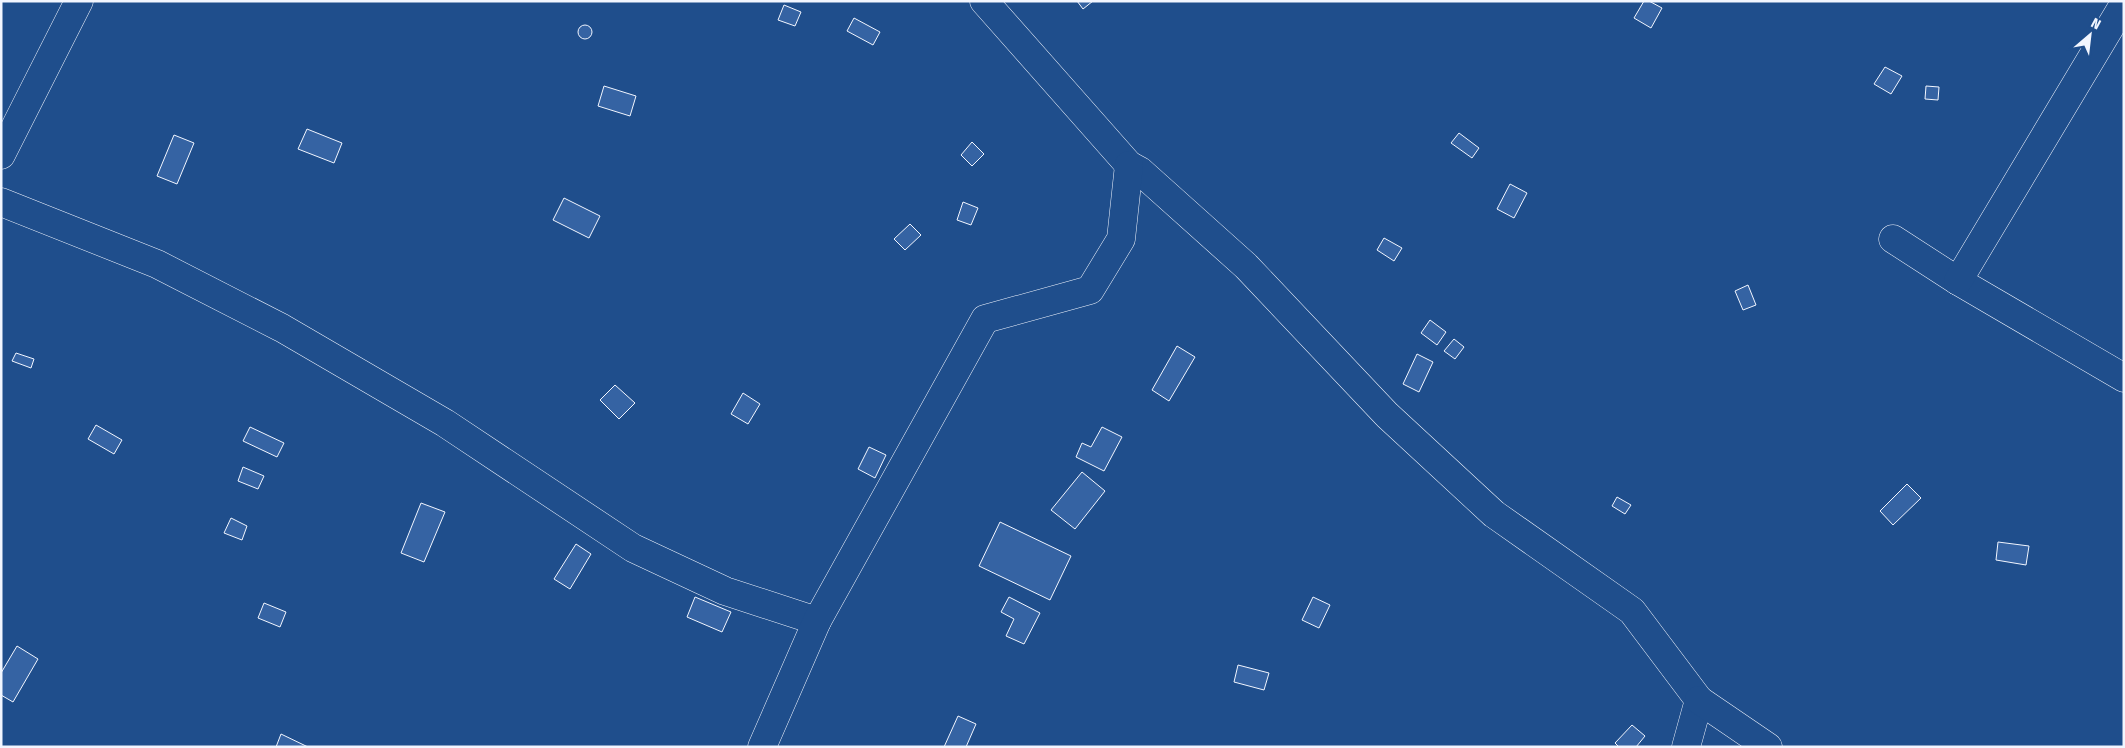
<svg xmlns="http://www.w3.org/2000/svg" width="2125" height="748" viewBox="0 0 2125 748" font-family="'Fira Sans Condensed',sans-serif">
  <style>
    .building { fill: #3563a3; stroke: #f2f6ff }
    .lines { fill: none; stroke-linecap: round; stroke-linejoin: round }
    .minor-casing { stroke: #f2f6ff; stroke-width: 29 }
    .minor { stroke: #1f4e8c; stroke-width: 28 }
  </style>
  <rect width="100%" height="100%" fill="#1f4e8c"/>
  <g class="building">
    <path d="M1077 1H1093L1083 9Z"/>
    <path d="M1644 1H1649L1662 8 1651 28 1634 18Z"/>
    <path d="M784 5 801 12 795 26 778 20Z"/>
    <path d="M854 18 880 32 873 45 847 31Z"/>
    <circle cx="585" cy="32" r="7"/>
    <path d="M1885 67 1902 76 1891 94 1874 84Z"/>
    <path d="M604 86 636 96 630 116 598 106Z"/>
    <path d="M1926 86 1939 87 1938 100 1925 99Z"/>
    <path d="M307 129 342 143 334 163 298 149Z"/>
    <path d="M1459 133 1479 148 1472 158 1451 143Z"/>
    <path d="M174 135 194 143 177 184 157 176Z"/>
    <path d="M972 142 984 154 972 166 961 155Z"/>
    <path d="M1510 184 1527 193 1514 218 1497 209Z"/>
    <path d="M564 198 600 216 589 238 553 220Z"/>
    <path d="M963 202 978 208 971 225 957 220Z"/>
    <path d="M910 224 921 235 905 250 894 239Z"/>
    <path d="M1384 238 1402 248 1394 261 1377 250Z"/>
    <path d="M1748 285 1756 305 1743 310 1735 291Z"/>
    <path d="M1430 320 1446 332 1437 345 1421 333Z"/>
    <path d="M1454 339 1464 347 1455 359 1444 351Z"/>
    <path d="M1177 346 1195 357 1169 401 1152 390Z"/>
    <path d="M16 353 34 359 31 368 12 361Z"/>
    <path d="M1417 354 1433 362 1419 392 1403 384Z"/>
    <path d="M615 385 635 403 619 419 600 400Z"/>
    <path d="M743 393 760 404 748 424 731 414Z"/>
    <path d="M96 425 122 440 114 454 88 439Z"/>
    <path d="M250 427 284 443 277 457 243 441Z"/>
    <path d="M1102 427 1122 437 1104 471 1076 457 1082 443 1091 447Z"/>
    <path d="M869 447 886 455 875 478 858 469Z"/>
    <path d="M243 467 264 476 258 489 238 481Z"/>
    <path d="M1082 472 1105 491 1075 529 1051 510Z"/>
    <path d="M1907 484 1921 498 1893 525 1880 511Z"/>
    <path d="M1617 497 1631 505 1625 514 1612 506Z"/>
    <path d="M421 503 445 512 424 562 401 553Z"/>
    <path d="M231 518 247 526 242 540 224 533Z"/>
    <path d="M1000 522 1071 556 1050 600 979 566Z"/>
    <path d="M1998 542 2029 546 2026 565 1996 560Z"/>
    <path d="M576 544 591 554 570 589 554 579Z"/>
    <path d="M695 597 731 612 722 632 687 617Z"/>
    <path d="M1009 597 1040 613 1024 644 1006 636 1014 619 1001 612Z"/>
    <path d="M1313 597 1330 605 1319 628 1302 620Z"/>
    <path d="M264 603 286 612 280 627 258 618Z"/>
    <path d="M17 646 38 659 13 702 1 695V673Z"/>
    <path d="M1238 665 1269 673 1264 690 1234 682Z"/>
    <path d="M958 716 976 724 966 747H944Z"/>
    <path d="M1632 725 1645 736 1636 747H1619L1615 743Z"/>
    <path d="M281 734 308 747H276Z"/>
  </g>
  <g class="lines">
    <g class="minor-casing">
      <g id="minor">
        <path d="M984 1 1129 165 1140 171 1246 266 1387 415 1494 514 1632 611 1699 700 1686 747"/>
        <path d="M1 155 79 1"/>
        <path d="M1 202 157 264 282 328 445 423 633 548 725 591 817 621"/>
        <path d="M1893 239 1958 281 2124 378"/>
        <path d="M1958 281 2124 4"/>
        <path d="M1699 700 1768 747"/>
        <path d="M762 747 817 621 985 319 1090 290 1121 239 1129 165"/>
      </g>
    </g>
    <use href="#minor" class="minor"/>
  </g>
  <rect width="2125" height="748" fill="none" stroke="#f2f6ff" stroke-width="5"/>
  <g transform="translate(2090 35) rotate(28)" stroke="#1f4e8c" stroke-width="4" paint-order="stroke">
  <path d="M0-4L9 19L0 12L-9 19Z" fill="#f2f6ff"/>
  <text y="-8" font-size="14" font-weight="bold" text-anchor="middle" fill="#f2f6ff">N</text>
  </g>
</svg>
